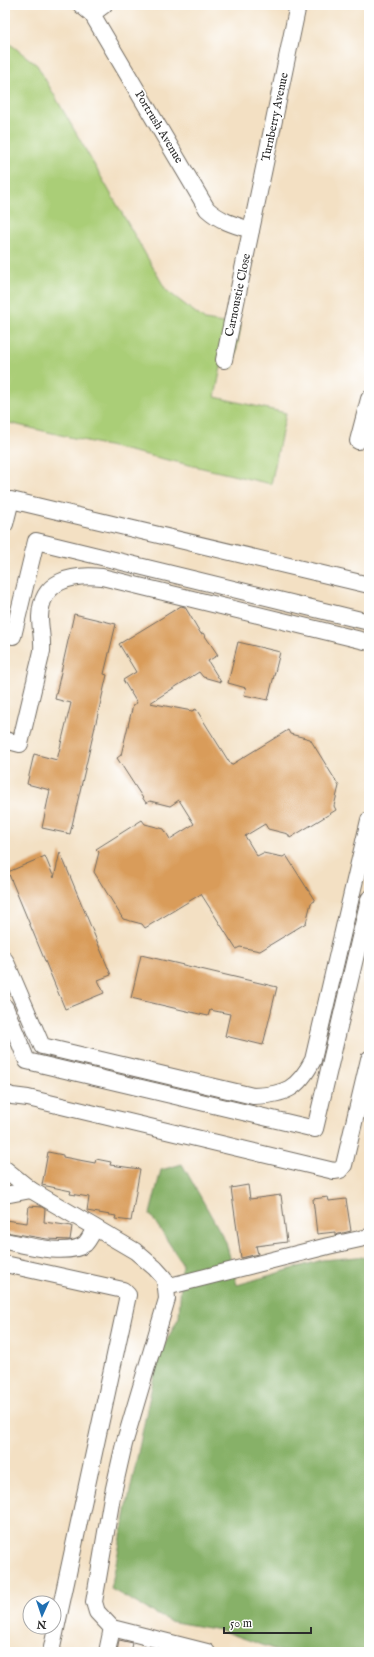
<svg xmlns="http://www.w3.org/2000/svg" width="374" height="1657" viewBox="0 0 374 1657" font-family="'IM FELL English',serif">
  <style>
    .green { fill: #aace77; stroke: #6a7c51 }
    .forest { fill: #87b168; stroke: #596e4a }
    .building { fill: #d99c5a }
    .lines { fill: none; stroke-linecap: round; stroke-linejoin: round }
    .minor-casing { stroke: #716a60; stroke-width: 18 }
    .minor { stroke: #fff; stroke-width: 16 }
    .labels { text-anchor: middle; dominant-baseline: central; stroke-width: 3.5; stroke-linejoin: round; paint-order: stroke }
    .street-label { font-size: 12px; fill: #2b2b2b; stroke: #fff }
  </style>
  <rect width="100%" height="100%" fill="#fff"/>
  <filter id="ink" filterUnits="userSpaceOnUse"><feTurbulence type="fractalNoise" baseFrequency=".025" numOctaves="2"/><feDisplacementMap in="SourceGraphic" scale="8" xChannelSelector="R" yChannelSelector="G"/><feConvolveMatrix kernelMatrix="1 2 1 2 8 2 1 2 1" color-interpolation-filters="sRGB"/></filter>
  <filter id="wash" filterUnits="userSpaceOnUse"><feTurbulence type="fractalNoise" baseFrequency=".012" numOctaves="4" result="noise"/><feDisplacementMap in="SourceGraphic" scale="16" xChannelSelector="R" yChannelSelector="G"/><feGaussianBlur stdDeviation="0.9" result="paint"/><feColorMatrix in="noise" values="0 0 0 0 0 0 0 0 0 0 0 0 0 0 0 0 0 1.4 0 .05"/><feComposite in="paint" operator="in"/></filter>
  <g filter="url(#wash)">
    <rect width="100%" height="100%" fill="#f3e0c3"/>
    <path class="green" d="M5 40 37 65 166 290 205 320 241 326 233 368 221 367 215 397 286 413 271 484 5 422Z"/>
    <path class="forest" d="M182 1164 226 1242 237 1285 322 1260 369 1256V1652H282L220 1630 169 1621 111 1589 129 1496 158 1357 179 1317 182 1263 150 1214 161 1170Z"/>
    <g id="blocks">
      <g class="building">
        <path d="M181 606 185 607 201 634 203 633 218 655 208 661 221 682 203 677 199 672 150 703 192 711 196 709 231 765 288 730 290 734 310 739 339 786 334 806 336 810 290 838 288 834 268 829 265 824 245 836 257 856 263 853 283 857 286 855 315 901 311 903 306 923 260 951 240 947 236 949 201 894 145 928 142 924 123 919 94 872 99 852 96 849 142 820 145 824 164 829 170 839 194 824 179 800 170 806 150 801 146 803 117 758 121 755 133 705 137 703 123 680 136 672 119 644Z"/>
        <path d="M74 614 116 624 104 674 107 675 70 834 42 828 50 790 27 784 34 754 57 760 71 703 55 699Z"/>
        <path d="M238 642 280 652 268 700 244 695 246 688 228 683Z"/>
        <path d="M60 852 111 975 98 980 104 993 65 1009 8 872 45 856 54 878Z"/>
        <path d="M141 955 277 987 263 1045 225 1036 230 1014 210 1010 208 1016 131 998Z"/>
        <path d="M48 1152 63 1155V1157L95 1163 96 1159 111 1162 110 1165 140 1169 131 1221 115 1219 116 1216 87 1211 89 1197 70 1194 71 1191 42 1185Z"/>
        <path d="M248 1185 250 1199 281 1195 287 1242 256 1246 258 1254 241 1258 231 1188Z"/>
        <path d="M328 1197 329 1201 346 1199 351 1231 335 1235V1232L317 1234 313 1199Z"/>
        <path d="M29 1206 42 1207 45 1209 44 1222 72 1226 70 1240 47 1239 5 1232V1220L27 1223Z"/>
        <path d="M119 1640 133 1643 131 1652H117Z"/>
      </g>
    </g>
  </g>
  <g filter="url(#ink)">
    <use href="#blocks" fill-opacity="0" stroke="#716a60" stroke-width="1"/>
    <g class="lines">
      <g class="minor-casing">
        <g id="minor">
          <path d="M81 5 92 14 207 209C220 221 234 225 251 230"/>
          <path d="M92 14 104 5"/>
          <path d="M224 360 298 5"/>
          <path d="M358 441 369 399"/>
          <path d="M5 524 11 500 369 585"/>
          <path d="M5 634 13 636 36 541 369 622"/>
          <path d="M5 740 20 744C25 723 30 702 35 681 37 671 40 661 42 651 43 639 40 628 40 617 41 580 72 574 102 577L369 642"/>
          <path d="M5 960 42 1046 253 1096C285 1095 298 1089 313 1060L369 820"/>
          <path d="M5 1007 27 1061 315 1129 369 899"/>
          <path d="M5 1093 12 1096 28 1098 334 1171 340 1170 344 1165 369 1059"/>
          <path d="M5 1169 31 1190 135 1251 155 1268 164 1278 166 1287 167 1299 124 1444 112 1497 94 1602 97 1612 112 1628 207 1652"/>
          <path d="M5 1194H10L31 1190"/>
          <path d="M5 1241C25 1245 68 1257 85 1244 89 1240 92 1233 95 1228"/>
          <path d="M5 1264 123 1290 128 1295 51 1652"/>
          <path d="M166 1287 328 1246 369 1237"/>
          <path d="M107 1652 112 1628"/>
        </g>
      </g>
      <use href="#minor" class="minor"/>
    </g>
  </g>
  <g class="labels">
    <g class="street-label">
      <text transform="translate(275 117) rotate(-78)">Turnberry Avenue</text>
      <text transform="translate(159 127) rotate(59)">Portrush Avenue</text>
      <text transform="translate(238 295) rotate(-78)">Carnoustie Close</text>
    </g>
  </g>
  <rect width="374" height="1657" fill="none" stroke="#fff" stroke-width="20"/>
  <g transform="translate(42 1615) rotate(183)"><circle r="19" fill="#ffffff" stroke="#aaaaaa"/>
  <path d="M0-3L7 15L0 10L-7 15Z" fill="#1f6fb2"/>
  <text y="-6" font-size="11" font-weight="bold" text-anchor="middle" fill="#2b2b2b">N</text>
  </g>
  <path d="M224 1627v6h87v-6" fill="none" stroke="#2b2b2b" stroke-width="2"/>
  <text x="230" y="1627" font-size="12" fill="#2b2b2b" stroke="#ffffff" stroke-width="3" paint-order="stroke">50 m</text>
</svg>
